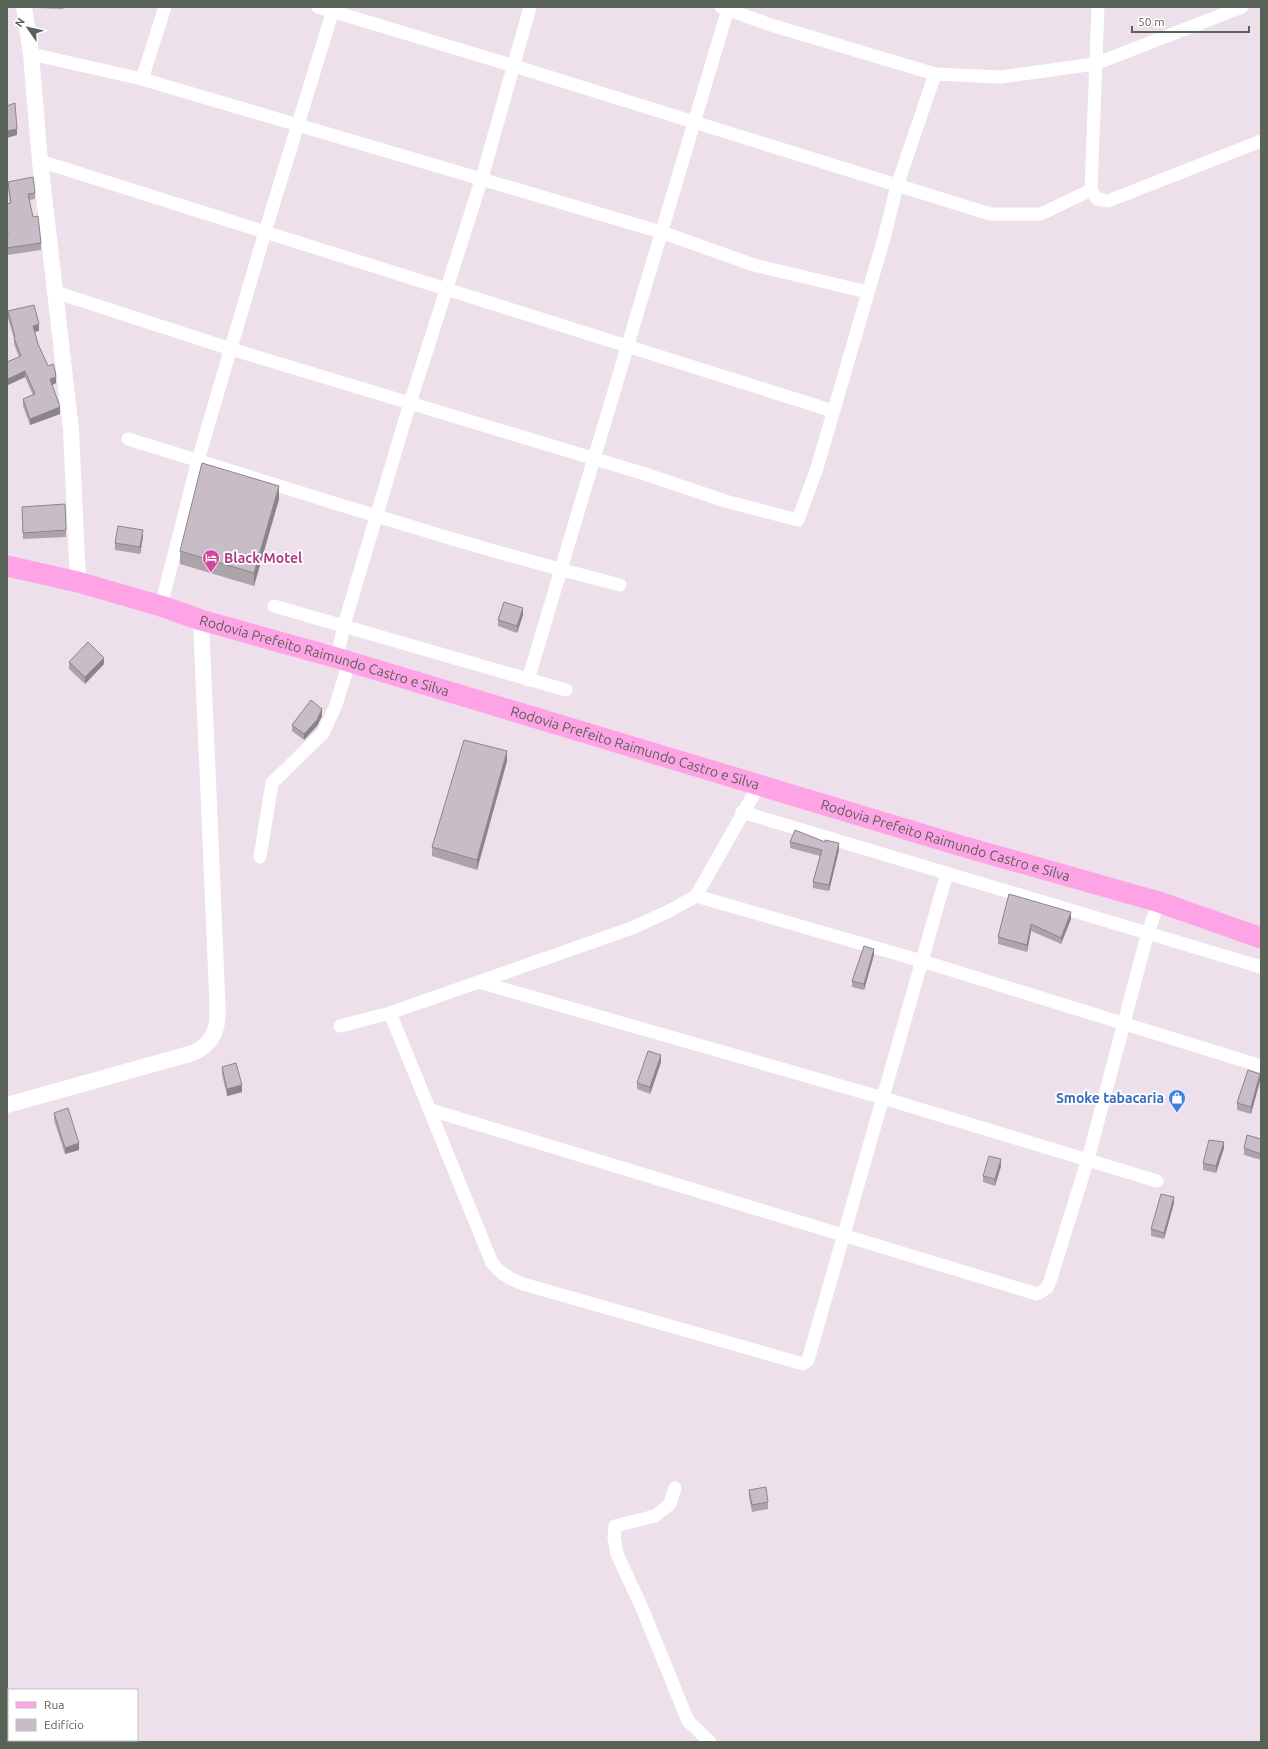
<svg xmlns="http://www.w3.org/2000/svg" width="1268" height="1749" viewBox="0 0 1268 1749" font-family="Ubuntu,sans-serif">
  <style>
    .lines { fill: none; stroke-linecap: round; stroke-linejoin: round }
    .minor { stroke: #fff; stroke-width: 13 }
    .tertiary { stroke: #fff; stroke-width: 16 }
    .primary { stroke: #ffa3e7; stroke-width: 21 }
    .wall { fill: #aca3ab }
    .shaded-wall { fill: #8c848b }
    .building { fill: #c8bdc7; stroke: #8c848b }
    .labels { text-anchor: middle; dominant-baseline: central; stroke-width: 3.5; stroke-linejoin: round; paint-order: stroke }
    .hotel-label { font-size: 14px; font-weight: bold; fill: #b23c85; stroke: #fff; text-anchor: start }
    .street-label { font-size: 14px; fill: #596259; stroke: #fff }
    .shop-label { font-size: 14px; font-weight: bold; fill: #366cbe; stroke: #fff; text-anchor: end }
  </style>
  <rect width="100%" height="100%" fill="#ede0eb"/>
  <g class="lines">
    <g class="minor">
      <path d="M318 7 514 66 990 214H1041L1091 190"/>
      <path d="M721 7 771 25 935 74 1001 77 1095 64 1242 7"/>
      <path d="M1098 7 1091 190 1097 199 1108 201 1261 141"/>
      <path d="M31 54 142 79 661 232 754 265 867 292"/>
      <path d="M142 79 165 7"/>
      <path d="M40 161 833 411"/>
      <path d="M55 292 231 349 645 474 725 501 798 520 817 468 884 238 897 186 935 74"/>
      <path d="M128 439C292 489 454 543 620 585"/>
      <path d="M161 606 198 460 265 232 334 7"/>
      <path d="M274 606 566 690"/>
      <path d="M337 658 344 625 410 403 482 178 530 7"/>
      <path d="M528 680 728 9"/>
      <path d="M742 812 1261 967"/>
      <path d="M260 857 272 783 323 733 336 705 349 662"/>
      <path d="M696 896 922 961 1261 1066"/>
      <path d="M479 982 883 1098 1157 1181"/>
      <path d="M390 1013 492 1263C501 1274 510 1279 523 1284L803 1364 808 1360 947 873"/>
      <path d="M340 1026 390 1013 632 928 669 911 696 896 759 785"/>
      <path d="M431 1110 1037 1294 1047 1288 1050 1281 1088 1159 1148 932 1159 902"/>
      <path d="M675 1488 670 1504 655 1516 615 1526 614 1537 617 1554 642 1608 688 1721 710 1742"/>
    </g>
    <g class="tertiary">
      <path d="M24 7 31 54 40 161 71 430 78 582"/>
      <path d="M7 1105 193 1053C221 1040 218 1019 217 992L201 620"/>
    </g>
    <path class="primary" id="s1" d="M7 566 78 582 161 606 201 620 337 658 958 845 1159 902 1261 938"/>
  </g>
  <g class="wall">
    <path d="M37 7H64L63 9 37 8Z"/>
    <path d="M8 182 35 193V199L29 200 33 217 41 243V250L7 255V204L10 203 8 188Z"/>
    <path d="M8 311 39 331 35 332 38 344 48 366 56 383 52 385 60 414 30 425 23 406V399L33 395 25 377 8 385 7 383V362L19 357 14 344V338L8 318Z"/>
    <path d="M279 499 254 586 180 564V551Z"/>
    <path d="M22 513 66 530V537L23 539Z"/>
    <path d="M143 537 140 554 115 550V543Z"/>
    <path d="M523 615 517 633 498 626V620Z"/>
    <path d="M69 662 104 664 85 684 69 669Z"/>
    <path d="M322 716 317 726 304 740 292 731V725Z"/>
    <path d="M507 761 477 870 432 856V847Z"/>
    <path d="M790 842 839 850 829 891 813 888V882L820 856 790 848Z"/>
    <path d="M1009 894 1071 919 1061 944 1031 931 1027 952 998 944V937Z"/>
    <path d="M874 955 864 990 852 987V981Z"/>
    <path d="M661 1062 650 1094 637 1089V1083Z"/>
    <path d="M222 1067 242 1092 227 1096 222 1074Z"/>
    <path d="M1260 1081 1251 1114 1237 1110V1103Z"/>
    <path d="M54 1113 79 1150 65 1154 54 1120Z"/>
    <path d="M1261 1139V1160L1244 1155V1148Z"/>
    <path d="M1224 1148 1216 1173 1203 1170V1163Z"/>
    <path d="M1001 1166 995 1186 983 1182V1176Z"/>
    <path d="M1174 1203 1164 1239 1151 1236V1229Z"/>
    <path d="M749 1490 768 1502V1509L752 1512 749 1497Z"/>
  </g>
  <g class="shaded-wall">
    <path d="M17 129V135L7 138V131Z"/>
    <path d="M39 324V331L33 332V326Z"/>
    <path d="M25 371V377L8 385V379Z"/>
    <path d="M56 377V383L50 386V379Z"/>
    <path d="M60 407V414L30 425V419Z"/>
    <path d="M279 486V499L254 586V573Z"/>
    <path d="M143 530V537L140 554V547Z"/>
    <path d="M523 608V615L517 633V626Z"/>
    <path d="M104 658V664L85 684V677Z"/>
    <path d="M322 709V716L317 726 304 740V734Z"/>
    <path d="M507 751V761L477 870V860Z"/>
    <path d="M839 843V850L829 891V885Z"/>
    <path d="M1071 912V919L1061 944V938Z"/>
    <path d="M1031 924V931L1027 952V945Z"/>
    <path d="M874 949V955L864 990V984Z"/>
    <path d="M661 1055V1062L650 1094V1087Z"/>
    <path d="M1260 1074V1081L1251 1114V1107Z"/>
    <path d="M242 1085V1092L227 1096V1089Z"/>
    <path d="M1224 1142V1148L1216 1173V1166Z"/>
    <path d="M79 1143V1150L65 1154V1148Z"/>
    <path d="M1001 1159V1166L995 1186V1179Z"/>
    <path d="M1174 1197V1203L1164 1239V1233Z"/>
  </g>
  <g class="building">
    <path d="M15 103 17 129 7 131V106Z"/>
    <path d="M33 177 35 193 28 194 33 217 38 216 41 243 7 248V234H8L7 228V204L11 203 8 182Z"/>
    <path d="M34 305 39 324 33 326 38 344 48 366 53 364 55 371 56 377 50 379 60 407 30 419 23 399 35 394 25 371 8 379 7 377V362L21 356 14 338 15 337 8 311Z"/>
    <path d="M202 463 279 486 254 573 180 551Z"/>
    <path d="M65 504 66 530 23 533 22 507Z"/>
    <path d="M118 526 143 530 140 547 115 543Z"/>
    <path d="M504 602 523 608 517 626 498 620Z"/>
    <path d="M88 642 104 658 85 677 69 662Z"/>
    <path d="M311 700 322 709 317 720 304 734 292 725Z"/>
    <path d="M464 740 507 751 477 860 432 847Z"/>
    <path d="M795 830 825 842V840L839 843 829 885 813 882 822 850 790 842Z"/>
    <path d="M1009 894 1071 912 1061 938 1031 924 1027 945 998 937Z"/>
    <path d="M864 946 874 949 864 984 852 981Z"/>
    <path d="M648 1051 661 1055 650 1087 637 1083Z"/>
    <path d="M236 1063 242 1085 227 1089 222 1067Z"/>
    <path d="M1248 1070 1260 1074 1251 1107 1237 1103Z"/>
    <path d="M68 1108 79 1143 65 1148 54 1113Z"/>
    <path d="M1247 1135 1261 1139V1154L1244 1148Z"/>
    <path d="M1209 1140 1224 1142 1216 1166 1203 1163Z"/>
    <path d="M989 1156 1001 1159 995 1179 983 1176Z"/>
    <path d="M1161 1194 1174 1197 1164 1233 1151 1229Z"/>
    <path d="M766 1487 768 1502 752 1505 749 1490Z"/>
  </g>
  <defs>
    <g id="hotel-pin" transform="scale(0.9)"><path d="M0 17L-7.5 6A9.5 9.5 0 1 1 7.5 6Z" fill="#d1479c" stroke="#fff"/><path d="M-6-4.5h1.5V1H6V5H4.5V3h-9V5H-6ZM-4 0a1.8 1.8 0 1 1 3.6 0ZM.5 0V-2.5h3Q6-2.5 6 0Z" fill="#fff"/></g>
    <g id="shop-pin" transform="scale(0.9)"><path d="M0 17L-7.5 6A9.5 9.5 0 1 1 7.5 6Z" fill="#3f7fe0" stroke="#fff"/><path d="M-5-2.5h2.3a2.7 3.5 0 0 1 5.4 0H5L5.5 6h-11ZM-1.5-2.5h3a1.5 2.3 0 0 0-3 0Z" fill="#fff"/></g>
  </defs>
  <g fill-rule="evenodd">
    <use href="#hotel-pin" x="211" y="558"/>
    <use href="#shop-pin" x="1177" y="1098"/>
  </g>
  <g class="labels">
    <g class="hotel-label">
      <text x="224" y="558">Black Motel</text>
    </g>
    <g class="street-label">
      <text stroke="none"><textPath href="#s1" startOffset="330">Rodovia Prefeito Raimundo Castro e Silva</textPath></text>
      <text stroke="none"><textPath href="#s1" startOffset="654">Rodovia Prefeito Raimundo Castro e Silva</textPath></text>
      <text stroke="none"><textPath href="#s1" startOffset="978">Rodovia Prefeito Raimundo Castro e Silva</textPath></text>
    </g>
    <g class="shop-label">
      <text x="1164" y="1098">Smoke tabacaria</text>
    </g>
  </g>
  <rect width="1268" height="1749" fill="none" stroke="#596259" stroke-width="16"/>
  <rect x="8" y="1689" width="130" height="52" fill="#ffffff" stroke="#bdc0bd"/>
  <rect x="16" y="1702" width="20" height="6" fill="#ffa3e7" stroke="#bdc0bd"/>
  <text x="44" y="1709" font-size="12" fill="#596259">Rua</text>
  <rect x="16" y="1719" width="20" height="12" fill="#c8bdc7" stroke="#bdc0bd"/>
  <text x="44" y="1729" font-size="12" fill="#596259">Edifício</text>
  <g transform="translate(28 28) rotate(304)" stroke="#ffffff" stroke-width="3" paint-order="stroke">
  <path d="M0-3L7 15L0 10L-7 15Z" fill="#596259"/>
  <text y="-6" font-size="11" font-weight="bold" text-anchor="middle" fill="#596259">N</text>
  </g>
  <path d="M1132 26v6h117v-6" fill="none" stroke="#596259" stroke-width="2"/>
  <text x="1138" y="26" font-size="12" fill="#596259" stroke="#ffffff" stroke-width="3" paint-order="stroke">50 m</text>
</svg>
